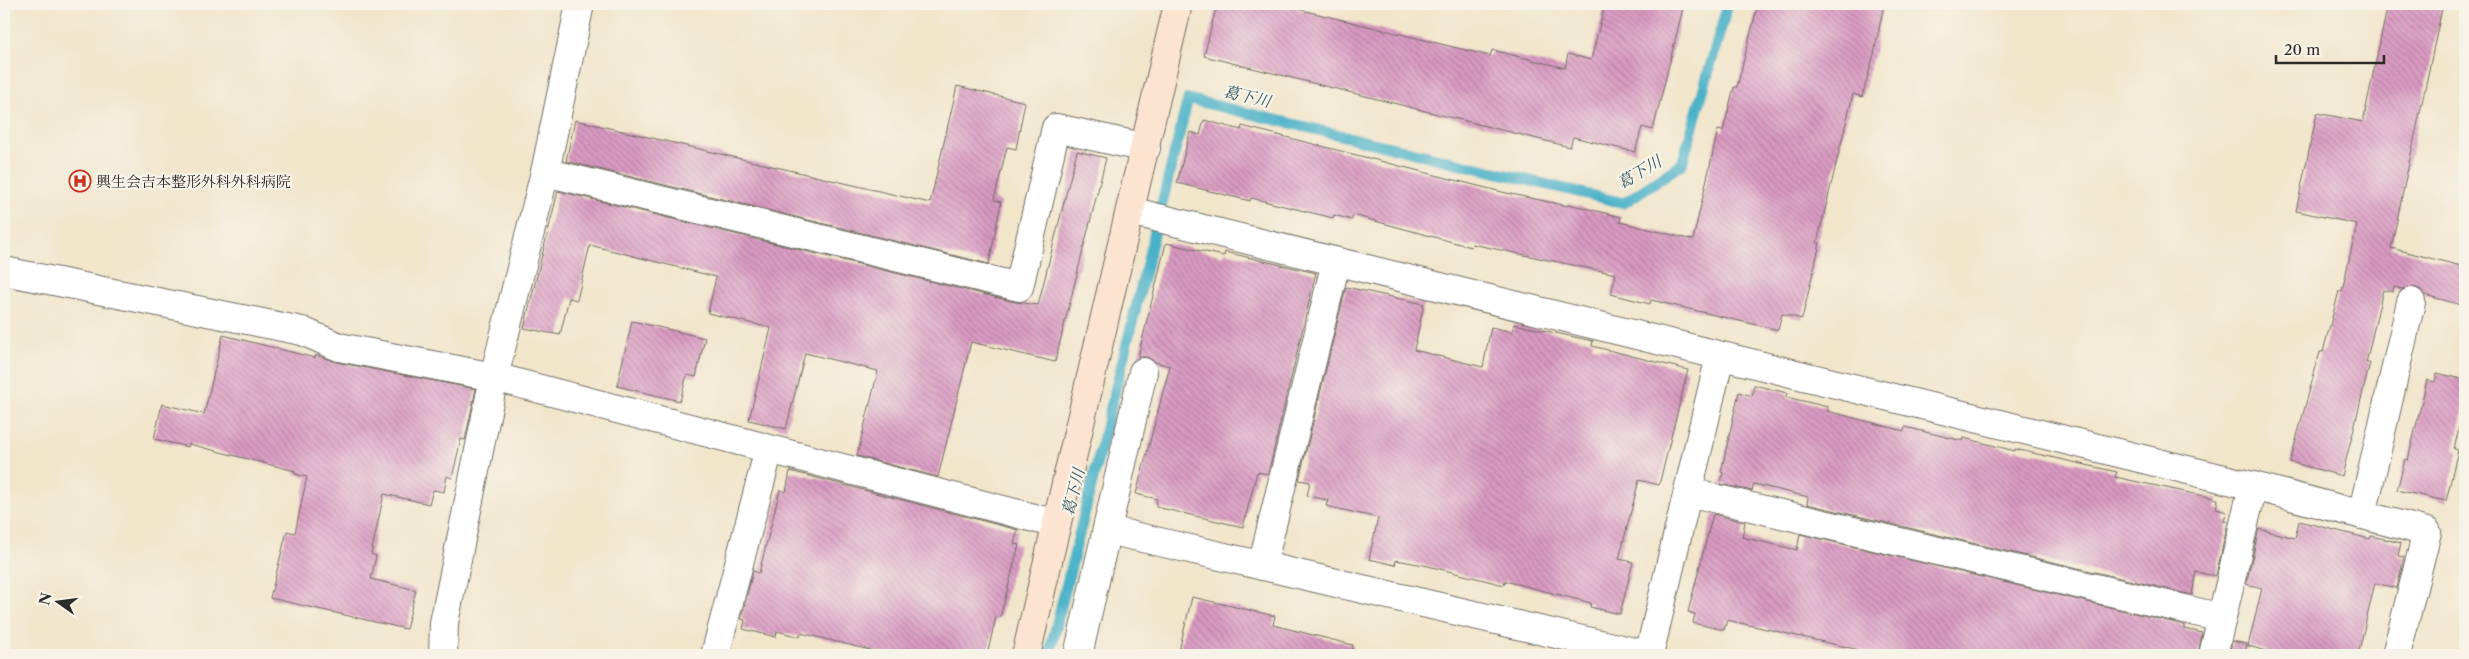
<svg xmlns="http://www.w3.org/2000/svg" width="2469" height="659" viewBox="0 0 2469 659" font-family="'Libre Caslon Text','Noto Serif JP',serif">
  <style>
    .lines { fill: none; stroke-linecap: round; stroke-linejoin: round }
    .stream { stroke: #49b1c8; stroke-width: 11 }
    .building { fill: url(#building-back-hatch) }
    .street-casing { stroke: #706c63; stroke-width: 30 }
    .secondary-casing { stroke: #706c63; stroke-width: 30 }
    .street { stroke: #fff; stroke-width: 28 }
    .secondary { stroke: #fde4d1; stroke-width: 28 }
    .labels { text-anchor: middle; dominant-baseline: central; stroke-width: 4.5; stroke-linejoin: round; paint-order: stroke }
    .poi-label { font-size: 15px; fill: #2b2b2b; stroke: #f7f3e8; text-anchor: start }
    .water-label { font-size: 16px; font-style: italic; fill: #365a62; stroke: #f7f3e8 }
  </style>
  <defs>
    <pattern id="building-back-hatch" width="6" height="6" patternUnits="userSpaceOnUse" patternTransform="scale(1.25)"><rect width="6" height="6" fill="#da9ac2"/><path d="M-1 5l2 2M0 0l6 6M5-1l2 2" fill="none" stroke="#b17e9e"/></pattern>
  </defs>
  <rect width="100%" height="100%" fill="#f7f3e8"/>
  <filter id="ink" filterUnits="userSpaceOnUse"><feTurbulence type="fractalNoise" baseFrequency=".02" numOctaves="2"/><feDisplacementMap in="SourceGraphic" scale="10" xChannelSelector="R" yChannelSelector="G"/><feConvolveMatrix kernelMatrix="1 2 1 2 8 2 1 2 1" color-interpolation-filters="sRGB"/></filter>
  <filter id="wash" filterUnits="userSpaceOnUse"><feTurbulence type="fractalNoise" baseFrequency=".0096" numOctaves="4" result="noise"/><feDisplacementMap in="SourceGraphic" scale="20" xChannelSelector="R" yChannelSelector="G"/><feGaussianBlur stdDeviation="1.12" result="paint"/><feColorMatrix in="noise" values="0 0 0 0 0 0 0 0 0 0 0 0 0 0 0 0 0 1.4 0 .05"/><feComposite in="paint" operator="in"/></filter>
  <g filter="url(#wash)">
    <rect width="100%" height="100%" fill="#f1e5ca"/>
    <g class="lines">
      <path class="stream" d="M1049 655 1188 99 1624 203 1682 164 1728 4"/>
    </g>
    <g id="blocks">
      <g class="building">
        <path d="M1217 4H1277L1490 56 1492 50 1565 68 1568 54 1591 60 1605 4H1684L1653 130 1642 127 1635 152 1573 137 1570 147 1204 56Z"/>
        <path d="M1758 4H1884L1874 54 1862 97 1853 94 1817 243H1820L1802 319 1782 314 1778 330 1651 300 1650 304 1611 294 1616 274 1472 244 1471 247 1353 215 1352 220 1334 215 1333 218 1251 198 1250 201 1177 183 1190 132 1200 135 1204 120 1241 130 1242 126 1270 133 1502 192 1568 206 1569 204 1621 217 1620 222 1693 240 1718 130 1723 131 1734 87H1737Z"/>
        <path d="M2388 4H2443L2391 248 2465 267V306L2425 295 2421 290 2414 287 2402 289 2394 287 2393 292 2383 290 2366 363H2370L2342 476 2290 462 2320 352H2323L2339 291H2342L2357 224 2296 211 2317 113 2363 122Z"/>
        <path d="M957 86 1025 102 1016 149 1007 147 994 200 1001 202 989 264 566 161 575 120 930 203Z"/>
        <path d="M1077 151 1106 158 1055 362 971 342 938 477 857 456 878 371 805 353 786 429 749 420 771 328 708 313 716 277 590 245 577 300 569 298 560 335 524 328 558 191 1015 302 1038 305Z"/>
        <path d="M1166 243 1224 256 1225 252 1316 273 1268 474 1257 472 1243 527 1156 507 1157 499 1136 494 1170 366 1155 362 1147 357H1138Z"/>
        <path d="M1346 287 1424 304 1414 350 1483 367 1491 327 1512 332 1514 324 1593 341 1592 346 1688 370 1659 485 1639 480 1619 559 1633 562 1620 614 1590 607 1591 603 1505 581 1504 585 1424 565 1396 560 1395 565 1369 559 1378 518 1326 506 1328 500 1307 496 1310 482 1299 480Z"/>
        <path d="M632 321 705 338 696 377 687 375 680 401 617 386Z"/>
        <path d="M223 335 315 358 316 355 336 362 476 389 465 440 461 439 452 478 447 476 444 492 433 490 429 504 384 494 371 554 376 556 371 579 416 590 406 629 270 598 287 531 295 533 307 477 295 474V471L189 444 188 447 154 439 162 404 204 414Z"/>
        <path d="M2437 373 2465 380V403L2454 449 2458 450 2446 501 2397 490 2405 459 2408 460 2427 380 2435 382Z"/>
        <path d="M1754 385 1787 393 1786 397 1828 407 1827 411 1904 431 1905 427 1963 441 1964 438 2015 451V449L2117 472 2115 477 2218 499 2216 509 2227 512 2224 521 2228 522 2216 576 2196 572 2192 595 1807 504 1808 497 1754 484 1752 491 1720 484 1723 473 1721 472 1739 392 1752 396Z"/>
        <path d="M790 471 1018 530 1014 544 1019 545 1000 618 996 617 987 655H890L801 633 800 637 777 631 776 637 743 629 745 620 741 619 753 571 759 573 780 490 786 492Z"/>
        <path d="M1713 514 1745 522 1742 537 1797 550 1800 534 2185 625V629L2202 633 2198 655H1881L1727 620 1724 630 1693 623 1695 614 1688 612Z"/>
        <path d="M2299 521 2370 539 2371 536 2401 543 2398 556 2404 557 2397 588 2375 583 2358 655H2266L2267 651 2248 646 2262 588 2246 584 2259 529 2295 538Z"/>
        <path d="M1192 597 1275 616 1273 625 1353 645 1352 655H1178Z"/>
        <path d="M2232 641 2247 644 2245 655H2229Z"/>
      </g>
    </g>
  </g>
  <g filter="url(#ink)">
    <use href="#blocks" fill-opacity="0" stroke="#706c63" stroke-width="1"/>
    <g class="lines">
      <g class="street-casing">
        <g id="street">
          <path d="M545 172 1019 287 1056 128 1146 148"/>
          <path d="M1130 211 2253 486 2213 655"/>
          <path d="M4 271 302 331 339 347 494 377 1057 524"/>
          <path d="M2253 486 2427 532 2396 655"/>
          <path d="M1688 492 2222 618"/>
          <path d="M2362 515 2411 302"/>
          <path d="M1108 530 1647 655"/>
          <path d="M1262 566 1336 262"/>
          <path d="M443 655 444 623 494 377 545 172 580 4"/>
          <path d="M715 655 769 449"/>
          <path d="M1078 655 1143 372"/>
          <path d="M1649 655 1720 356"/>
        </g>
      </g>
      <g class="secondary-casing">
        <path id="secondary" d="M1026 655 1178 4"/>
      </g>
      <use href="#street" class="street"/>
      <use href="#secondary" class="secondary"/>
    </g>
  </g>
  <defs>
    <g id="hospital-ring" transform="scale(1.125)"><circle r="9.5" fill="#f7f3e8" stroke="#c8321e" stroke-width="1.5"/><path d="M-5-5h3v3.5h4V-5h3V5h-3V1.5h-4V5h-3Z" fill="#c8321e"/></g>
  </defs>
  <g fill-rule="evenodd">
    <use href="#hospital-ring" x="80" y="181"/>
  </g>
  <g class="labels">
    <g class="poi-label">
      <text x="96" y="181">興生会吉本整形外科外科病院</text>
    </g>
    <g class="water-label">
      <text transform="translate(1247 96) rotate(13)">葛下川</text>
      <text transform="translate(1639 172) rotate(-31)">葛下川</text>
      <text transform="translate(1073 492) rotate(-76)">葛下川</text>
    </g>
  </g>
  <rect width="2469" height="659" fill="none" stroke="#f7f3e8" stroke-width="20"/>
  <g transform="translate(58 602) rotate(284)" stroke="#f7f3e8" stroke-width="4" paint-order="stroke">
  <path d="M0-4L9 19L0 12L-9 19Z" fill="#2b2b2b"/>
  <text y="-8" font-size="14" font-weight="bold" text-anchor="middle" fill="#2b2b2b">N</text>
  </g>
  <path d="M2276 55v8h108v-8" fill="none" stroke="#2b2b2b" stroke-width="2.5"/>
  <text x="2284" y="55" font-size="15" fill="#2b2b2b" stroke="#f7f3e8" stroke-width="4" paint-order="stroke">20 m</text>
</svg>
